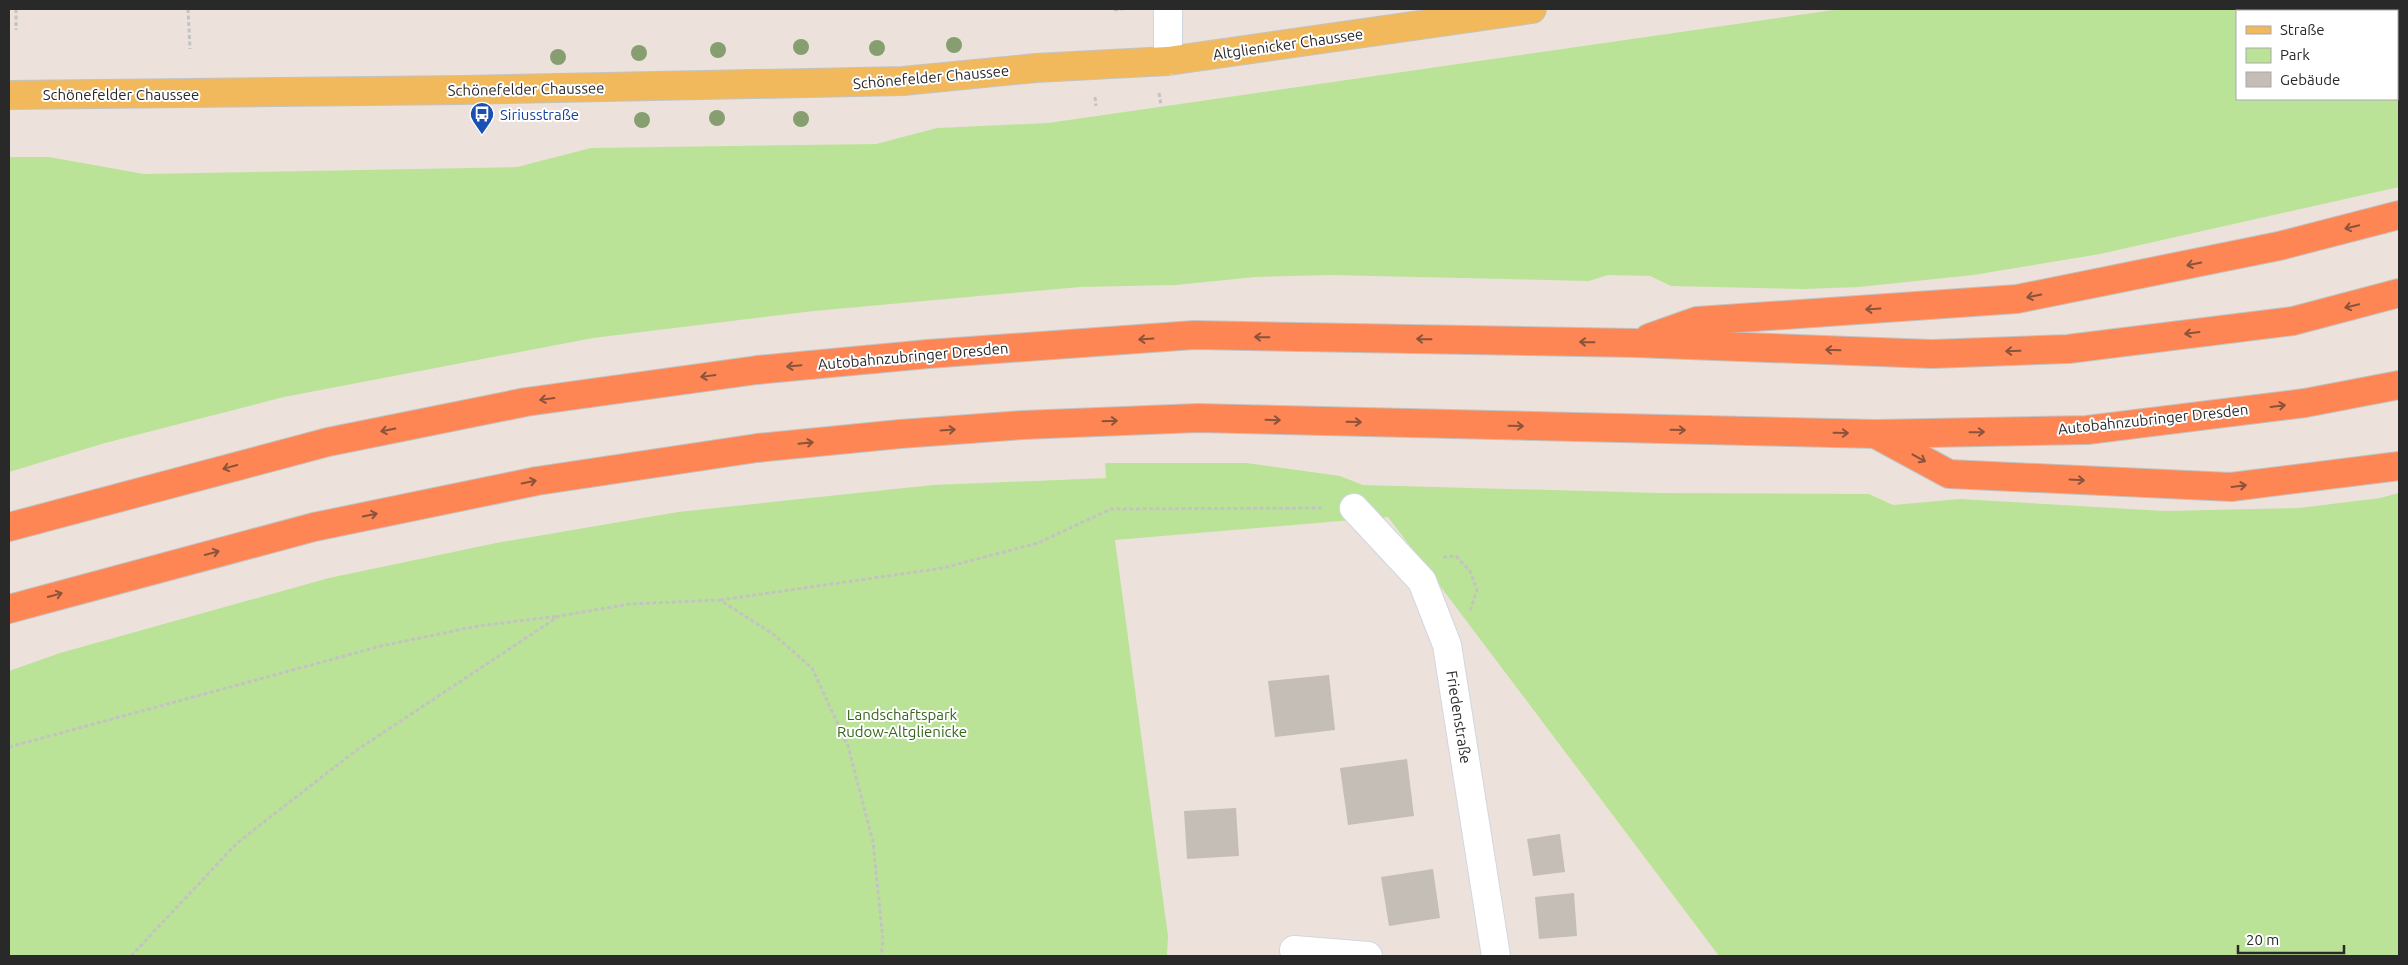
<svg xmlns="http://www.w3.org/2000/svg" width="2408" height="965" viewBox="0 0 2408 965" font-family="Ubuntu,sans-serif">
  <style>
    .green { fill: #bbe397; fill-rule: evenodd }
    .building { fill: #c4beb7 }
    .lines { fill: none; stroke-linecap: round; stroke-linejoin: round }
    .minor-casing { stroke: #d0d6e2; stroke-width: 30 }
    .major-casing { stroke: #c3c3c3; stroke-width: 30 }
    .highway-casing { stroke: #c3c3c3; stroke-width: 30 }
    .path { stroke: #c3c3c3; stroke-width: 3; stroke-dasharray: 4 2.5; stroke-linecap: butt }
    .minor { stroke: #fff; stroke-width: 28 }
    .major { stroke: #f1b95b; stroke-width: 28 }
    .highway { stroke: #fe8654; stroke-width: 28 }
    .tree { fill: #879e71 }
    .oneway { stroke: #89533c }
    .labels { text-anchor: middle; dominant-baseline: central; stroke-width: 4; stroke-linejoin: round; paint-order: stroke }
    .street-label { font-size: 15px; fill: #292929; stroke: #fff }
    .transit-label { font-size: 15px; fill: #164399; stroke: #fff; text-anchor: start }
    .park-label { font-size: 15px; fill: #34661a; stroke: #fff }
  </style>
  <rect width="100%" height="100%" fill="#ece2db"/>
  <g class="green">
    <path d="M1840 9H2399V187L2100 254 1973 275 1859 287 1804 289 1671 286 1650 276 1608 275 1589 281 1329 275 1255 277 1176 285 1080 287 814 311 593 338 284 397 105 443 9 472V157H49L144 174 517 167 591 148 876 144 937 128 1048 123ZM2237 11H2397V99H2237Z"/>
    <path d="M1105 463H1246L1340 476 1363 485 1661 493 1869 494 1893 505 1960 499 2165 511 2299 508 2380 498 2399 493V956H1719L1388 517 1115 540 1168 936 1167 956H9V671L60 653 329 578 496 543 678 512 933 485 1106 478Z"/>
  </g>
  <g class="building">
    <path d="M1329 675 1335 730 1275 737 1268 681Z"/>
    <path d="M1407 759 1414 816 1348 825 1340 768Z"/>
    <path d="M1236 808 1239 856 1187 859 1184 811Z"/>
    <path d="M1560 834 1565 872 1533 876 1527 839Z"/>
    <path d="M1433 869 1440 918 1389 926 1381 877Z"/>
    <path d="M1574 893 1577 936 1539 939 1535 897Z"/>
  </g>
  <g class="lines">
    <g class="minor-casing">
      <g id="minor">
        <path d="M1168 61V9"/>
        <path d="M1354 508 1422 581 1447 645 1496 956"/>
        <path d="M1294 950 1368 956"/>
      </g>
    </g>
    <g class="major-casing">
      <path id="major" d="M9 95 463 90 903 81 1036 68 1168 61 1532 9"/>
    </g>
    <g class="highway-casing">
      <g id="highway">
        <path d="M1649 338 1697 321 2017 299 2279 246 2399 215"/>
        <path d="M1877 435 1949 474 2231 487 2399 466"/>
        <path d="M9 527 328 442 526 402 757 370 928 354 1194 335 1635 343 1932 354 2068 349 2293 321 2399 293"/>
        <path d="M9 609 314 527 537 481 757 448 900 434 1023 425 1198 418 1876 434 2087 430 2305 403 2399 385"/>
      </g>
    </g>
    <g class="path">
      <path d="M16 9V30"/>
      <path d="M188 9 190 49"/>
      <path d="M1114 10 1123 9"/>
      <path d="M1159 93 1161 105"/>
      <path d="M1095 97 1096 106"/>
      <path d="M1443 557 1456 556 1470 571 1477 590 1470 611"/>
      <path d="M720 600 943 568 1038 543 1111 509 1323 508"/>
      <path d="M9 747 381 646 478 626 558 616"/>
      <path d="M131 956 237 843 354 752 559 616 630 604 720 600 773 634 812 668 848 746 873 842 883 940 881 956"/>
    </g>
    <use href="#minor" class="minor"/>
    <use href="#major" class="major"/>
    <use href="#highway" class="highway"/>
  </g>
  <g class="tree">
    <circle cx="954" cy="45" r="8"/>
    <circle cx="801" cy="47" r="8"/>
    <circle cx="877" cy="48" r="8"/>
    <circle cx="718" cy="50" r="8"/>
    <circle cx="639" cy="53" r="8"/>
    <circle cx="558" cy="57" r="8"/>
    <circle cx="717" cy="118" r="8"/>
    <circle cx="801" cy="119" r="8"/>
    <circle cx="642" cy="120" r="8"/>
  </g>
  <defs><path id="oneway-shaft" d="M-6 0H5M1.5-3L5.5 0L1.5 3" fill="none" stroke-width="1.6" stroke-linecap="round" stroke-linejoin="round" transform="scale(1.25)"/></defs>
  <g class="oneway">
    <use href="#oneway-shaft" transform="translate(2352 227) rotate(166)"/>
    <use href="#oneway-shaft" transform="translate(2194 264) rotate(169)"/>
    <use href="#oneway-shaft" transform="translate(2034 296) rotate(169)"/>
    <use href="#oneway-shaft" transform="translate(2352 306) rotate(166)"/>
    <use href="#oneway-shaft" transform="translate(1873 309) rotate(176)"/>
    <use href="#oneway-shaft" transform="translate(2192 333) rotate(173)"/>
    <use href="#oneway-shaft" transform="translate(1262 337) rotate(-179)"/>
    <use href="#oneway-shaft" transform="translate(1146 339) rotate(176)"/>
    <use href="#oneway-shaft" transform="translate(1424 339) rotate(-179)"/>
    <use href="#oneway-shaft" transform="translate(1587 342) rotate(-179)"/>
    <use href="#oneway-shaft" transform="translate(1833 350) rotate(-178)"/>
    <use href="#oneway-shaft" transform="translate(2013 351) rotate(178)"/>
    <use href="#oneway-shaft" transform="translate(794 366) rotate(175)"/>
    <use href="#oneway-shaft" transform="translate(708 376) rotate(172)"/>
    <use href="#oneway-shaft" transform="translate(547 399) rotate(172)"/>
    <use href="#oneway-shaft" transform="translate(2278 406) rotate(-7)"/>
    <use href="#oneway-shaft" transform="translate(1273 420) rotate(2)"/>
    <use href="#oneway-shaft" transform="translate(1110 421) rotate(-2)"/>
    <use href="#oneway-shaft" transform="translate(1354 422) rotate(1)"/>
    <use href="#oneway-shaft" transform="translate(1516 426) rotate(1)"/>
    <use href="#oneway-shaft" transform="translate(388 430) rotate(169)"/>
    <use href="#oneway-shaft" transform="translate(948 430) rotate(-4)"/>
    <use href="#oneway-shaft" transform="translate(1678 430) rotate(1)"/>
    <use href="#oneway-shaft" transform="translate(1977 432) rotate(-1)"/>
    <use href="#oneway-shaft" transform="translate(1841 433) rotate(1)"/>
    <use href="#oneway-shaft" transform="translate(806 443) rotate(-6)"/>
    <use href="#oneway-shaft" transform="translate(1919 458) rotate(29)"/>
    <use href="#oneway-shaft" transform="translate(230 467) rotate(165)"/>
    <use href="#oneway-shaft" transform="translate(2077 480) rotate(3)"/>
    <use href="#oneway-shaft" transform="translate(529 482) rotate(-12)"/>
    <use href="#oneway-shaft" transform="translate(2239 486) rotate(-7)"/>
    <use href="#oneway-shaft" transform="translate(370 515) rotate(-12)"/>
    <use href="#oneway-shaft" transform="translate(212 553) rotate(-15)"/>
    <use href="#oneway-shaft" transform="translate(55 595) rotate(-15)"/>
  </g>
  <defs>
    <g id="bus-pin" transform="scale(1.25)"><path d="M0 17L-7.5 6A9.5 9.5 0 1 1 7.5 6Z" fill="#1a4fb4" stroke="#fff"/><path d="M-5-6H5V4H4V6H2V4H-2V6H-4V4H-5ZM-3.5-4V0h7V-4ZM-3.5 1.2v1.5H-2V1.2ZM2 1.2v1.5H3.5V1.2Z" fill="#fff"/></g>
  </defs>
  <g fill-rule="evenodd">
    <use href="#bus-pin" x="482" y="114"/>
  </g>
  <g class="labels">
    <g class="street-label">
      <text transform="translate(1288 44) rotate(-8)">Altglienicker Chaussee</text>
      <text transform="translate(931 77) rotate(-5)">Schönefelder Chaussee</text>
      <text transform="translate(526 89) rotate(-1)">Schönefelder Chaussee</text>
      <text x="121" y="94">Schönefelder Chaussee</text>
      <text transform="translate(913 356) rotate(-5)">Autobahnzubringer Dresden</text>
      <text transform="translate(2153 419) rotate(-6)">Autobahnzubringer Dresden</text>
      <text transform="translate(1459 717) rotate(81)">Friedenstraße</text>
    </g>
    <g class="transit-label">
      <text x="500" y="114">Siriusstraße</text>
    </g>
    <g class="park-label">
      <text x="902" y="714">Landschaftspark<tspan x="902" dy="17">Rudow-Altglienicke</tspan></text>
    </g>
  </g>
  <rect width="2408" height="965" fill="none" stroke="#292929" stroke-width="20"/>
  <rect x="2236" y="10" width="162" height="90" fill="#ffffff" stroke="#a9a9a9"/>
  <rect x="2246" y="26" width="25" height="8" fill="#f1b95b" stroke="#a9a9a9"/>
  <text x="2280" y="35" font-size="15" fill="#292929">Straße</text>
  <rect x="2246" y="48" width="25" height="15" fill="#bbe397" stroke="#a9a9a9"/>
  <text x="2280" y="60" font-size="15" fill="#292929">Park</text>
  <rect x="2246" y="72" width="25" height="15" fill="#c4beb7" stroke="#a9a9a9"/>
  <text x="2280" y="85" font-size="15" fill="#292929">Gebäude</text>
  <path d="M2238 945v8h106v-8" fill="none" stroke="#292929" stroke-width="2.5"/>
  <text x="2246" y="945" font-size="15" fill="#292929" stroke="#ffffff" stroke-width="4" paint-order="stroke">20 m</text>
</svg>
